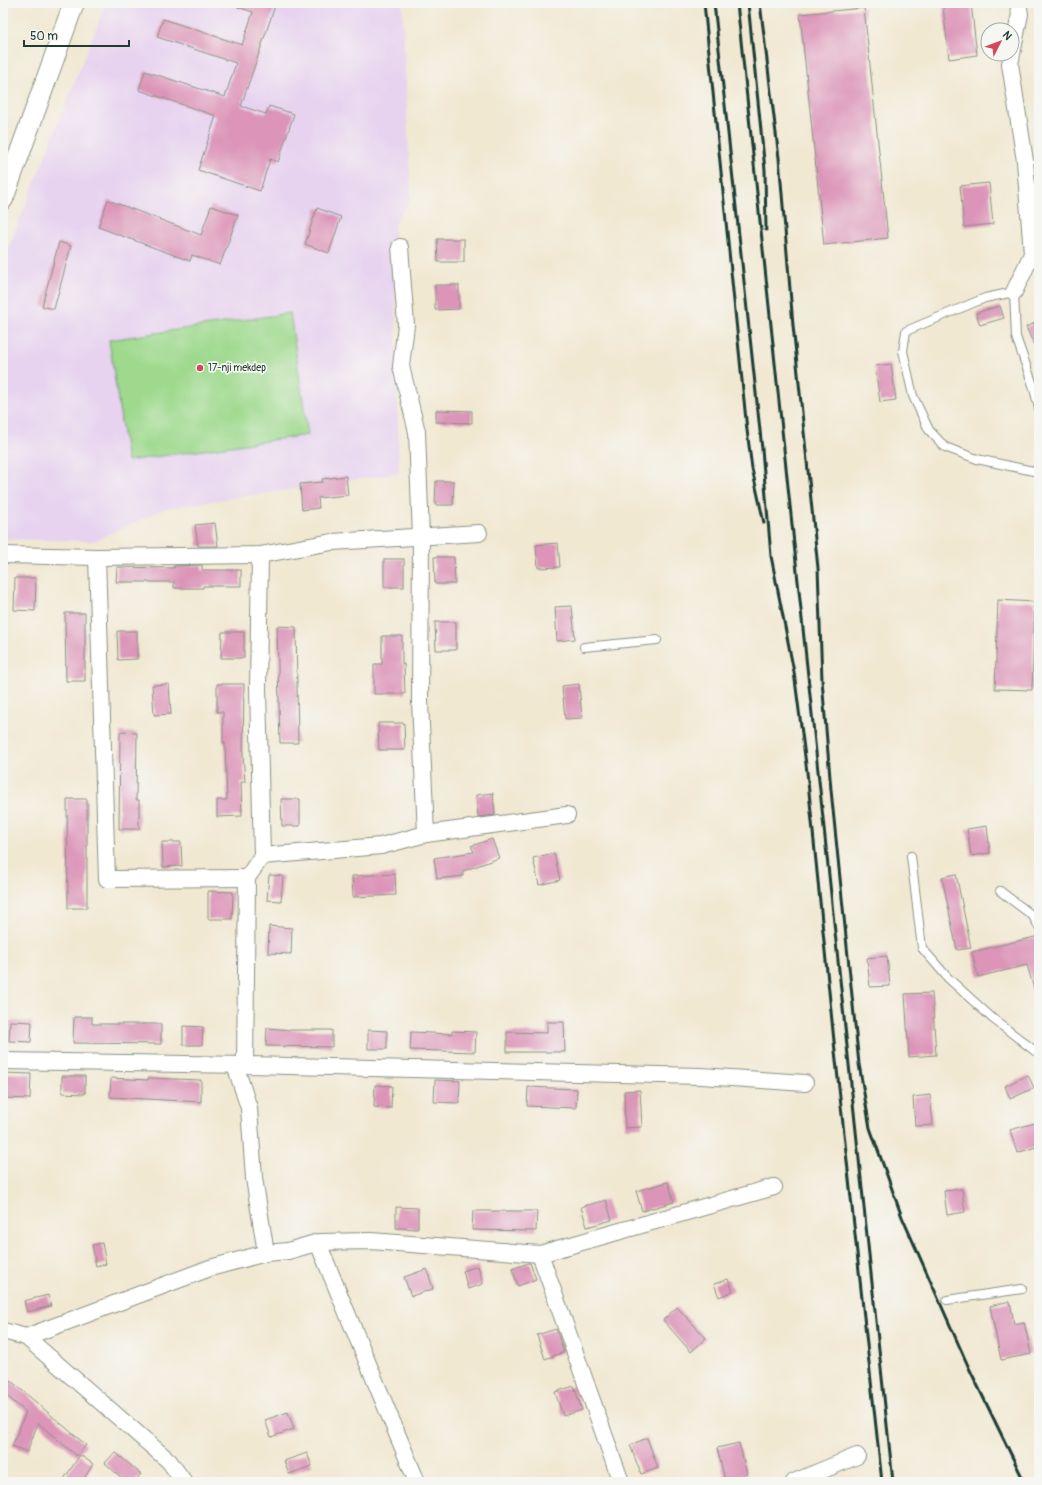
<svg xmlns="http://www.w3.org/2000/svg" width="1042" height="1485" viewBox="0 0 1042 1485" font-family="Pangolin,sans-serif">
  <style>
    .built { fill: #e7d2ef }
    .green { fill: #9ed98d; stroke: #5e8b60 }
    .building { fill: #dc94b8 }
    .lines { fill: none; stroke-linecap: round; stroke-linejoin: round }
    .service-casing { stroke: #889283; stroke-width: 10 }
    .minor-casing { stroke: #889283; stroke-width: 18 }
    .tertiary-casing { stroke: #889283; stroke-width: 22 }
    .service { stroke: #fff; stroke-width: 8 }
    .minor { stroke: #fff; stroke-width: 16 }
    .tertiary { stroke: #fff; stroke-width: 20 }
    .rail { stroke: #1f3d34; stroke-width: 3 }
    .poi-dot { fill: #d1495b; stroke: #f6f6f2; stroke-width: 1.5 }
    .labels { text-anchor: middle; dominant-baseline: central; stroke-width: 3.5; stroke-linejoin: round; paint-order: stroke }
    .poi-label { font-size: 10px; fill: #1f3d34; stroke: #f6f6f2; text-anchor: start }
  </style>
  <rect width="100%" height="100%" fill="#f6f6f2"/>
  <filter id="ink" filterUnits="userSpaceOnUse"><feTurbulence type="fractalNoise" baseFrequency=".025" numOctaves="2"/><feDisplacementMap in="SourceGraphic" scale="8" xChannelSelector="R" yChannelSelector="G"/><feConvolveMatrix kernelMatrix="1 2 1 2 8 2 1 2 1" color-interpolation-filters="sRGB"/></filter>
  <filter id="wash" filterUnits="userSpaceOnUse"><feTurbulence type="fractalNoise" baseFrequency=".012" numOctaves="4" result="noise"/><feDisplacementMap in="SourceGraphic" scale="16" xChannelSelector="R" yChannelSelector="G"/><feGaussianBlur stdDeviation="0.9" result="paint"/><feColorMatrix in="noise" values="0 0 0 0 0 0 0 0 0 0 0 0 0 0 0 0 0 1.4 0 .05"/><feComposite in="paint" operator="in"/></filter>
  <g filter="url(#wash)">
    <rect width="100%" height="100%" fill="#f1e8d2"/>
    <path class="built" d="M106 3H402L411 198 394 225 399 473 166 508 94 541 3 539V262Z"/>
    <path class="green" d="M290 313 308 435 127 461 109 340Z"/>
    <g id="blocks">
      <g class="building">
        <path d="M232 3H276L241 106 266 114 269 106 294 114 278 162 270 159 260 191 198 170 216 116 139 90 145 71 225 97 236 63 157 37 163 19 242 45 253 12 232 5Z"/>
        <path d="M971 3 977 55 949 59 943 6Z"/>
        <path d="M864 8 888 238 824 245 800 14Z"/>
        <path d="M989 183 993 224 964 227 960 186Z"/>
        <path d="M108 200 201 235 211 206 238 215 220 265 192 255 190 261 98 227Z"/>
        <path d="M317 208 341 217 329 253 305 244Z"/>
        <path d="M437 239H464V262H438Z"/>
        <path d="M59 242 71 246 54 309 42 306Z"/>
        <path d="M435 285H459V309L435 310Z"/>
        <path d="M1000 306 1004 318 980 325 976 313Z"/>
        <path d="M1039 321V356L1026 327Z"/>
        <path d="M891 364 896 400 880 402 875 366Z"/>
        <path d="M436 410 472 411V423L436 422Z"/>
        <path d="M346 476 348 495 318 498 319 508 302 510 300 484 323 482 322 479Z"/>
        <path d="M436 481H454L453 505H435Z"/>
        <path d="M215 523 218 546H198L195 525Z"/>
        <path d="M558 543 560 567 538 568 536 545Z"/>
        <path d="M434 557H454L455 584H435Z"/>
        <rect x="384" y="559" width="20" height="28"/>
        <path d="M202 565V570H241V586H203V588H174V582H116L117 567 174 568V566Z"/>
        <path d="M15 578H36L35 611 14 610Z"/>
        <path d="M998 600 1035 602 1032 690 995 689Z"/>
        <path d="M572 606 575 639 557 641 555 607Z"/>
        <path d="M65 613H85V681H66Z"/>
        <path d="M435 622H456V650H436Z"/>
        <path d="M277 626 296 627 298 743H280Z"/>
        <path d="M117 631H137V659L118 660Z"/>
        <path d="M222 632H244V658H221Z"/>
        <path d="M382 636H402V664H404L405 694H374V664H382Z"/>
        <path d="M169 684 171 714 154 715 152 685Z"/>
        <path d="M217 684H244L243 754 245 782H241L242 816 217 817V800H227L225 743H223V712H217Z"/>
        <path d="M579 684 582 718 565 719 562 686Z"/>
        <path d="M378 723H404L405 750H379Z"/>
        <path d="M120 732 137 733 136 800H139V829H119Z"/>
        <path d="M493 793 495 815 478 817 476 795Z"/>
        <path d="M67 799H87V908H68Z"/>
        <path d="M281 799H300V826H282Z"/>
        <path d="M987 826 990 853 971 856 967 829Z"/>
        <path d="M492 839 499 858 463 871V876L437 879 434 858 474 852 471 846Z"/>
        <path d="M162 842H181L182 866 163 867Z"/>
        <path d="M554 853 560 880 539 885 533 858Z"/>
        <path d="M395 874 396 895 353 897 352 876Z"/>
        <path d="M956 874 971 948 957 950 942 877Z"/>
        <path d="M269 875 283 876 281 901 267 900Z"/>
        <path d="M208 891 233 892 232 919H208Z"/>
        <path d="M269 926 292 928 291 954 268 953Z"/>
        <path d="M1039 936V995L1036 996 1027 965 978 977 972 952Z"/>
        <path d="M887 956 890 986 870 987 867 958Z"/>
        <path d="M932 993 936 1055 909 1057 905 994Z"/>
        <path d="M74 1017H92V1024H161V1044L73 1043Z"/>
        <path d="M10 1021 32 1022 31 1042 9 1041Z"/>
        <path d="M547 1022H564L565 1052H507V1032L547 1033Z"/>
        <path d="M183 1026 203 1027 202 1045H183Z"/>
        <path d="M267 1028 291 1030H332V1047L266 1046Z"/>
        <path d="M368 1030 387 1031V1049H368Z"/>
        <path d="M452 1031 476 1032 475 1052 410 1050 411 1032 452 1034Z"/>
        <path d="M3 1073 31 1074 30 1099 3 1098Z"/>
        <path d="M1028 1075 1034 1088 1010 1099 1005 1086Z"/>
        <path d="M62 1076H85V1094L62 1093Z"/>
        <path d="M111 1078 148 1080V1078L201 1080V1102L110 1097Z"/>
        <path d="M435 1080 460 1081 459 1103 434 1102Z"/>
        <path d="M375 1085 392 1086 391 1108 374 1107Z"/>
        <path d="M528 1087 577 1089 576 1108 527 1106Z"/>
        <path d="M640 1090 642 1127 625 1128 624 1091Z"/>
        <path d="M930 1095 933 1125 915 1126 913 1097Z"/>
        <path d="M1035 1123 1039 1134V1146L1017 1153 1010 1130Z"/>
        <path d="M668 1182 674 1202 642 1211 636 1191Z"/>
        <path d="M962 1189 965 1212 947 1215 944 1191Z"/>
        <path d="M606 1200 612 1220 587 1227 581 1207Z"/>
        <path d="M396 1207 418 1208V1229L396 1228Z"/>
        <path d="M473 1211H537L536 1231 472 1230Z"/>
        <path d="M102 1243 106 1264 96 1266 92 1245Z"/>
        <path d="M528 1263H530L536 1279 518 1286 512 1269Z"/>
        <path d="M478 1266 483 1284 468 1289 463 1271Z"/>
        <path d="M427 1269 433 1289 411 1296 404 1277Z"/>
        <path d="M728 1279 733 1291 719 1297 714 1284Z"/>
        <path d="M48 1295 51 1306 27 1312 24 1301Z"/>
        <path d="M1010 1301 1014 1324 1024 1322 1031 1354 1001 1360 990 1306Z"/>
        <path d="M677 1307 706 1338 691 1352 663 1320Z"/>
        <path d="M556 1329 564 1352 545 1359 537 1335Z"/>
        <path d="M3 1374 86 1445 77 1456 38 1423 27 1452 12 1446 26 1412 3 1393Z"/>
        <path d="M574 1386 582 1410 563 1416 555 1392Z"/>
        <path d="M288 1412 294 1429 271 1437 265 1420Z"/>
        <path d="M647 1438 658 1468 641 1474 630 1445Z"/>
        <path d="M739 1443 747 1474 725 1480 717 1448Z"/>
        <path d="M115 1452 141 1474 134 1482H126L105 1463Z"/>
        <path d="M307 1453 312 1466 289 1474 284 1461Z"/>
        <path d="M80 1455 93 1464 82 1482H62Z"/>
      </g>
    </g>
  </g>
  <g filter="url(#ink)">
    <use href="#blocks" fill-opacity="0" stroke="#889283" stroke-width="1"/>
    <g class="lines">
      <g class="service-casing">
        <g id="service">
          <path d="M1038 472 977 459 945 447 929 430 913 396 903 351 906 331 985 298 1014 292 1016 337 1034 388 1039 409"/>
          <path d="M584 647 657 640"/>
          <path d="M911 856 922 948 948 978 992 1018 1035 1051 1039 1052"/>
          <path d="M1000 891 1033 916 1039 927"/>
          <path d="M947 1300 1022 1289"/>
        </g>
      </g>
      <g class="minor-casing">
        <g id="minor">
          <path d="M400 247 406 325 401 366 417 432 421 537 420 701 426 834"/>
          <path d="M1014 292 1032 254 1025 161 1010 64 1020 14 1018 3"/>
          <path d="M3 555 97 557 260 555 332 542 479 533"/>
          <path d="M97 557 107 879 247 878"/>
          <path d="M262 856 381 846 426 834 567 815"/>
          <path d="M3 1061 245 1065 701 1076 805 1083"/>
          <path d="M235 1065 249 1108 254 1178 266 1253"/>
          <path d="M245 1065 247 878 262 856 258 688 260 555"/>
          <path d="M318 1243 417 1482"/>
          <path d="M540 1254 621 1482"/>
          <path d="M3 1331 26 1337 210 1268 266 1253 288 1251 319 1242 371 1241 540 1254 774 1187"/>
          <path d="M26 1337 169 1461 184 1482"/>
          <path d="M794 1482 857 1456"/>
        </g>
      </g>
      <g class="tertiary-casing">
        <path id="tertiary" d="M3 199 74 3"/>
      </g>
      <use href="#service" class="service"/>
      <use href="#minor" class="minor"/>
      <use href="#tertiary" class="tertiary"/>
      <g class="rail">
        <path d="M704 3 747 430 752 469 764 523"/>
        <path d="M714 3 762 449 771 556 794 672 807 772 835 1051 882 1482"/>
        <path d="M737 3 893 1482"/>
        <path d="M748 3 765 170 766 230"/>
        <path d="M760 3 779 158 793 325 818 568 822 680 831 790 859 1064 870 1128 902 1217 969 1368 1023 1479"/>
      </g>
    </g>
  </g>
  <circle class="poi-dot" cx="200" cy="368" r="4"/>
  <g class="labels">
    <g class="poi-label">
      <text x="208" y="368">17-nji mekdep</text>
    </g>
  </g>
  <rect width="1042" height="1485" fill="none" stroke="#f6f6f2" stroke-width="16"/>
  <g transform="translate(1000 42) rotate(48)"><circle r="19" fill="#f6f6f2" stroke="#a0aca6"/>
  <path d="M0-3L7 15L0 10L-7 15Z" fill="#d1495b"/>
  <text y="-6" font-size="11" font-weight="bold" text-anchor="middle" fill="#1f3d34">N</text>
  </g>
  <path d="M24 40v6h105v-6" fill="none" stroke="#1f3d34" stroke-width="2"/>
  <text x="30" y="40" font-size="12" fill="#1f3d34" stroke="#f6f6f2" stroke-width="3" paint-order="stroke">50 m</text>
</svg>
